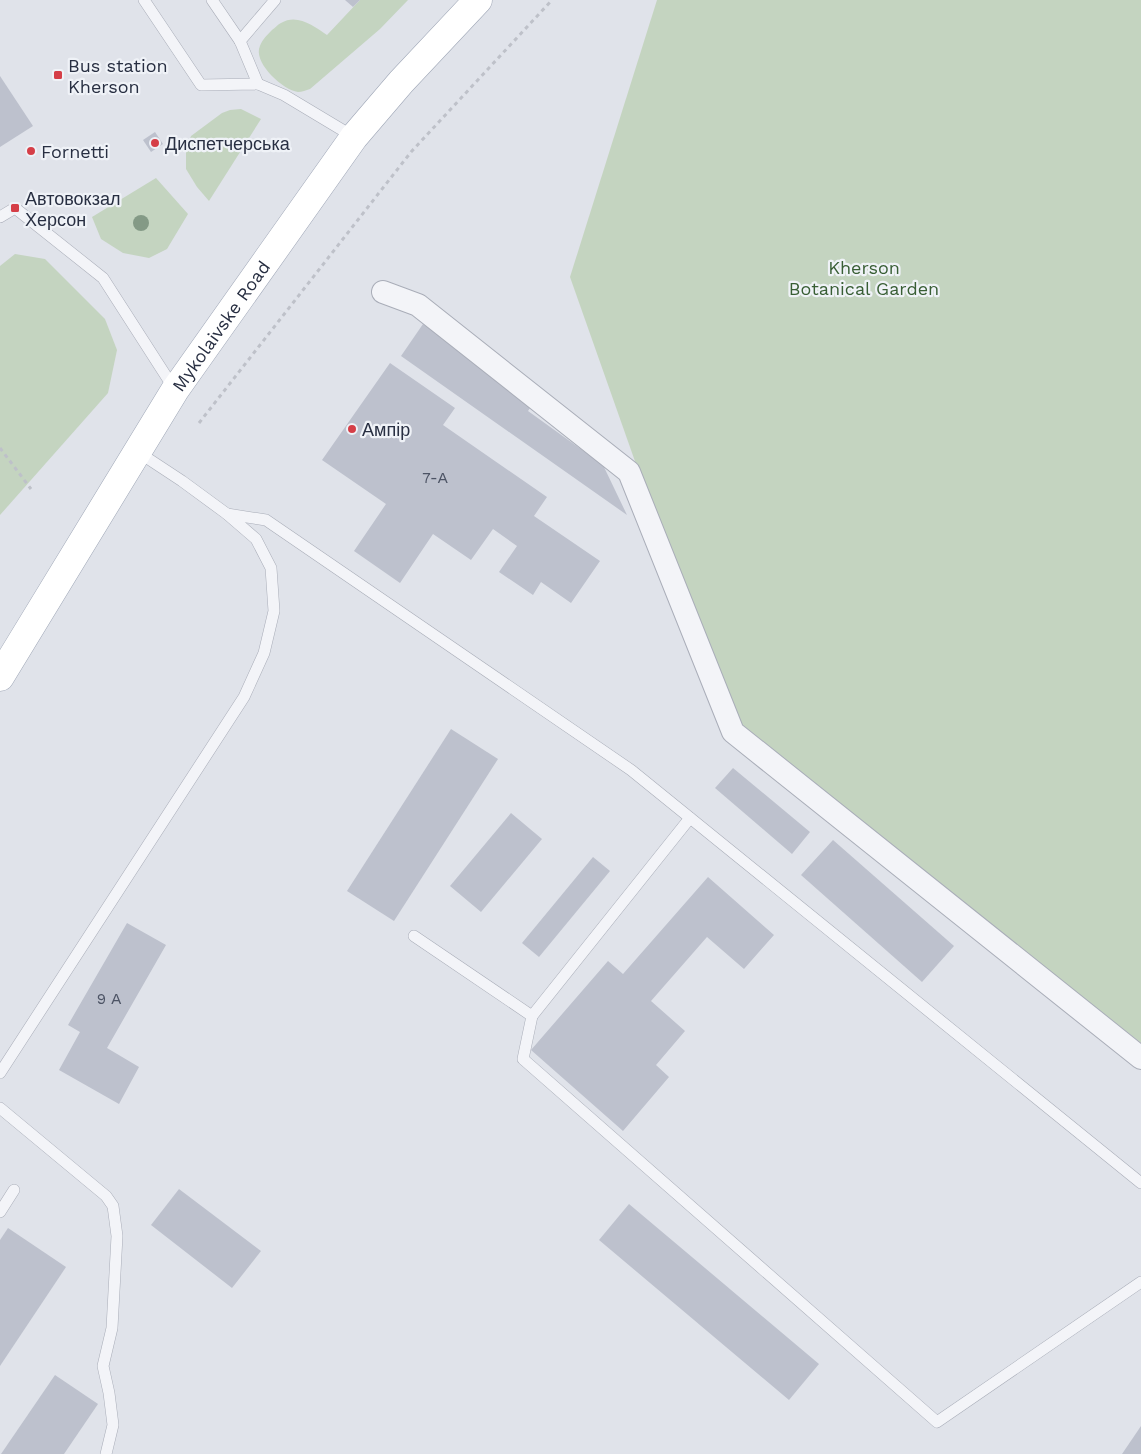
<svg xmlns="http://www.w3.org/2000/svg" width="1141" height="1454" viewBox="0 0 1141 1454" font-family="'Work Sans',sans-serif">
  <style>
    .green { fill: #c4d4c0 }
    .building { fill: #bdc1cd }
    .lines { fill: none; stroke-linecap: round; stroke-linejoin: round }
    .service-casing { stroke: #a9adb8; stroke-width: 12 }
    .minor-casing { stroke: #a9adb8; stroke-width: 24 }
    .primary-casing { stroke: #9ea6b6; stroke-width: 29 }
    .path { stroke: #bec1c9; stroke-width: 3; stroke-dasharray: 4 4; stroke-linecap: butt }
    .service { stroke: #f3f4f8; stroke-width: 11 }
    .minor { stroke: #f3f4f8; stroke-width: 22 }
    .primary { stroke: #fff; stroke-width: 28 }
    .tree { fill: #849a86 }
    .poi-dot { fill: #d53e47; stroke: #eff2f7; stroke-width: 2 }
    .labels { text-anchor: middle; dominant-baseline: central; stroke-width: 4.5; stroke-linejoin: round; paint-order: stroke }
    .number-label { font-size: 15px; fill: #4d5465 }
    .poi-label { font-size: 18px; fill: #282f42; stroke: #eff2f7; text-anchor: start }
    .park-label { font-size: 18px; fill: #385e34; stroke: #eff2f7 }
    .street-label { font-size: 18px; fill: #282f42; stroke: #eff2f7 }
  </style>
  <rect width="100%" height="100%" fill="#e0e3ea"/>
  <g class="green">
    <path d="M360 0H408L380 29 310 89C306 90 302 92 298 92 283 90 256 65 259 49 261 41 266 36 272 30 275 28 278 24 281 23 297 13 314 26 327 35Z"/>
    <path d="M657 0H1141V1043L740 726 637 467 570 277Z"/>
    <path d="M241 109 261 119 209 201 197 187 186 169V152L191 136 222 113 230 110Z"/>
    <path d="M156 178 188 214 167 249 149 258 123 253 101 239 92 217Z"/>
    <path d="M15 254 45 259 105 319 117 350 108 393 0 515V266Z"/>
  </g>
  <g class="building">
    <path d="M345 0H360L353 7Z"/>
    <path d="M0 76 33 126 0 147Z"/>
    <path d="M155 132 163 144 151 152 143 140Z"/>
    <path d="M423 324 534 402 528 411 603 465 627 515 401 356Z"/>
    <path d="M390 363 455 408 443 425 547 497 534 516 600 561 571 603 541 582 533 595 499 572 517 546 493 529 471 560 433 534 400 583 354 551 386 504 322 460Z"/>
    <path d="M451 729 498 759 394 921 347 891Z"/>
    <path d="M733 768 810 832 792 854 715 788Z"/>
    <path d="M511 813 542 839 481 912 450 886Z"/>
    <path d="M833 840 954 946 922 982 801 875Z"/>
    <path d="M593 857 610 871 539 957 522 943Z"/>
    <path d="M708 877 774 935 744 969 707 937 651 1001 685 1031 656 1065 669 1077 623 1131 531 1050 608 961 623 974Z"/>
    <path d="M127 923 166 945 107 1048 139 1067 119 1104 59 1070 80 1032 68 1025Z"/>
    <path d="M179 1189 261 1251 232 1288 151 1225Z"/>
    <path d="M629 1204 819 1364 789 1400 599 1240Z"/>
    <path d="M8 1228 66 1267 0 1366V1240Z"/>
    <path d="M55 1375 98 1404 64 1454H1Z"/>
    <path d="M1141 1426V1454H1122Z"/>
  </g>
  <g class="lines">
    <g class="service-casing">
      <g id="service">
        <path d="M144 0 201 85 258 84 284 95 354 137"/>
        <path d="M212 0 240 41 258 84"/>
        <path d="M240 41 275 0"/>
        <path d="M0 217 15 208 103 278 175 390"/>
        <path d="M227 514 266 520 631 770 1141 1183"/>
        <path d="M414 936 532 1016 690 818"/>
        <path d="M532 1016 523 1059 937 1422 1141 1282"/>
        <path d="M0 1073 244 697 264 653 274 611 271 568 256 539 227 514 182 481 138 452"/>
        <path d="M0 1108 106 1196 113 1206 117 1236 112 1328 103 1366 109 1393 113 1425 106 1454"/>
        <path d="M0 1212 14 1190"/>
      </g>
    </g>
    <g class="minor-casing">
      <path id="minor" d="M383 292 418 305 629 472 733 732 1141 1058"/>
    </g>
    <g class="primary-casing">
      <g id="primary">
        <path id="s1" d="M0 677 175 390 354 137 401 82 478 0"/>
      </g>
    </g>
    <g class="path">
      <path d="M199 423 411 152 552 0"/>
      <path d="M0 448 31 489"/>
    </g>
    <use href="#service" class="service"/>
    <use href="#minor" class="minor"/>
    <use href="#primary" class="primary"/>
  </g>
  <circle class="tree" cx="141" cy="223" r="8"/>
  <g class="poi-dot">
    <rect x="53" y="70" width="10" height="10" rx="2.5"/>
    <circle cx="155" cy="143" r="5"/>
    <circle cx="31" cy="151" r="5"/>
    <rect x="10" y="203" width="10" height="10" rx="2.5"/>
    <circle cx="352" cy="429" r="5"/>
  </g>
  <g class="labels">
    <g class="number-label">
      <text x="435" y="478">7-А</text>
      <text x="109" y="999">9 А</text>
    </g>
    <g class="poi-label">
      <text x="68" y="65">Bus station<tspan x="68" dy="21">Kherson</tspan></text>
      <text x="165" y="143">Диспетчерська</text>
      <text x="41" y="151">Fornetti</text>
      <text x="25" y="198">Автовокзал<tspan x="25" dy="21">Херсон</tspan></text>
      <text x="362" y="429">Ампір</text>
    </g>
    <g class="park-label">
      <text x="864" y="267">Kherson<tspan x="864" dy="21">Botanical Garden</tspan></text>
    </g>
    <g class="street-label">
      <text stroke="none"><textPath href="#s1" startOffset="415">Mykolaivske Road</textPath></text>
    </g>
  </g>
</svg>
